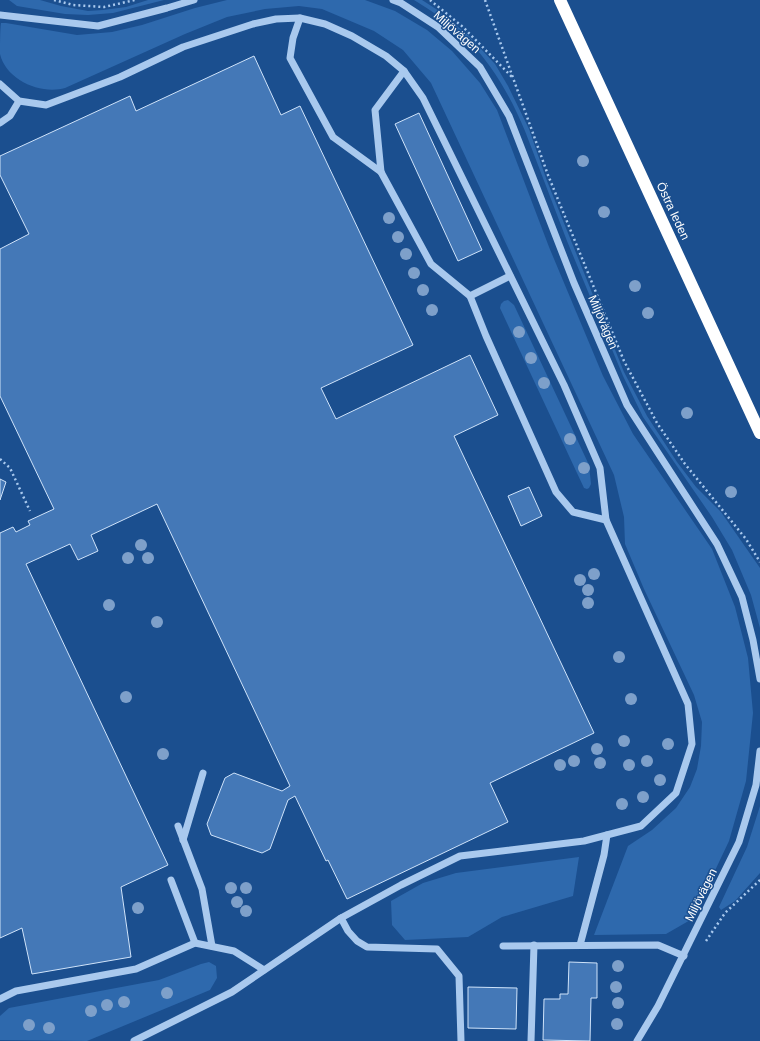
<svg xmlns="http://www.w3.org/2000/svg" width="760" height="1041" viewBox="0 0 760 1041" font-family="Arial,sans-serif">
  <style>
    .green { fill: #2e69ad }
    .building { fill: #4478b7; stroke: #cfe3fa }
    .lines { fill: none; stroke-linecap: round; stroke-linejoin: round }
    .path { stroke: #a9c9ee; stroke-width: 2.5; stroke-dasharray: 2 3; stroke-linecap: butt }
    .minor { stroke: #a9c9ee; stroke-width: 7 }
    .highway { stroke: #fff; stroke-width: 12 }
    .tree { fill: #7ea0ca }
    .labels { text-anchor: middle; dominant-baseline: central; stroke-width: 3; stroke-linejoin: round; paint-order: stroke }
    .street-label { font-size: 12px; fill: #fff; stroke: #1b4f8f }
  </style>
  <rect width="100%" height="100%" fill="#1b4f8f"/>
  <g class="green">
    <path d="M9 0H40L61 6 88 11 103 10 126 7 148 0H164L113 13 88 15 65 14 17 6Z"/>
    <path d="M227 0H365L395 11 427 30 452 51 480 83 497 110 549 247 603 376 633 434 712 549 735 607 748 658 753 713 746 781 729 841 692 919 666 934 594 935 628 846 652 830 676 808 690 787 697 769 701 746 702 722 694 695 644 589 625 544 624 517 614 475 431 83 403 50 374 31 322 9 299 6 265 9 227 17 185 34 65 88C41 95 6 80 0 54 0 48 0 29 1 23H6L77 35 112 32 142 25 195 8Z"/>
    <path d="M414 0H422L436 9 468 35 495 64 508 86 529 129 547 181 624 372 647 416 677 462 696 487 721 512 760 568V628L751 595 732 550 712 517 643 417 623 376 567 241 525 131C511 97 492 64 466 38 450 23 432 11 414 0Z"/>
    <path d="M508 300 514 305 589 465 591 484 589 488 587 489 584 488 500 308 501 304 504 301Z"/>
    <path d="M760 806V873L735 901 721 910 719 907 747 847Z"/>
    <path d="M579 857 573 896 502 917 468 937 405 940 392 925 391 901 423 883 456 873Z"/>
    <path d="M209 962 216 966 217 978 210 990 87 1041 0 1040V1016L9 1008 159 980 201 964Z"/>
  </g>
  <g class="building">
    <path d="M254 56 281 115 300 106 413 345 321 388 336 419 470 355 498 415 454 436 594 733 490 783 508 822 347 899 328 860 326 861 295 796 288 800 270 849 262 853 211 835 207 824 225 778 234 773 282 791 290 786 157 504 91 535 98 551 78 560 70 544 26 564 168 865 121 887 131 957 32 974 22 928 0 938V533L13 527 16 532 30 525 28 521 54 509 0 396V249L29 234 0 175V156L130 96 136 111Z"/>
    <path d="M419 113 482 250 458 261 395 124Z"/>
    <path d="M0 479 6 482 0 500Z"/>
    <path d="M529 487 542 516 521 526 508 496Z"/>
    <path d="M569 962 597 963V998H591L590 1041 543 1040 544 999H560V994H568Z"/>
    <path d="M468 987 517 988 516 1029 468 1028Z"/>
  </g>
  <g class="lines">
    <g class="path">
      <path d="M54 0 73 5 104 7 135 0"/>
      <path d="M430 0 463 27 513 78"/>
      <path d="M485 0 548 175 624 361 657 423 685 464 746 539 760 562"/>
      <path d="M0 459 10 468 30 511"/>
      <path d="M706 941 725 913 760 880"/>
    </g>
    <g class="minor">
      <path d="M393 0 401 3 438 27 480 67 509 116 574 283 627 405 717 544 742 597 753 640 760 679"/>
      <path d="M0 15 98 26 167 8 194 0"/>
      <path d="M300 18 293 38 290 58 333 137 381 172"/>
      <path d="M404 71 375 110 381 172 431 264 470 296 486 336 556 492 573 512 606 520"/>
      <path d="M0 84 19 101 46 105 120 77 183 47 253 24 276 19 300 18 325 24 352 36 386 56 404 71 423 98 564 385 600 468 606 520 688 704 692 744 676 793 641 826 584 841 460 856 401 885 341 918 232 992 134 1041"/>
      <path d="M0 123 10 116 19 101"/>
      <path d="M470 296 510 276"/>
      <path d="M178 826 202 889 212 946"/>
      <path d="M183 840 203 773"/>
      <path d="M171 880 195 943"/>
      <path d="M341 918 348 931 357 941 367 947 437 949 459 976 461 1041"/>
      <path d="M580 945 604 855 607 835"/>
      <path d="M503 946 658 945 684 956"/>
      <path d="M0 999 16 991 136 969 195 943 234 951 264 970"/>
      <path d="M531 1041 534 945"/>
      <path d="M637 1041 658 1006 739 842 756 785 760 751"/>
    </g>
    <path class="highway" d="M560 0 760 433"/>
  </g>
  <g class="tree">
    <circle cx="583" cy="161" r="6"/>
    <circle cx="604" cy="212" r="6"/>
    <circle cx="389" cy="218" r="6"/>
    <circle cx="398" cy="237" r="6"/>
    <circle cx="406" cy="254" r="6"/>
    <circle cx="414" cy="273" r="6"/>
    <circle cx="635" cy="286" r="6"/>
    <circle cx="423" cy="290" r="6"/>
    <circle cx="432" cy="310" r="6"/>
    <circle cx="648" cy="313" r="6"/>
    <circle cx="519" cy="332" r="6"/>
    <circle cx="531" cy="358" r="6"/>
    <circle cx="544" cy="383" r="6"/>
    <circle cx="687" cy="413" r="6"/>
    <circle cx="570" cy="439" r="6"/>
    <circle cx="584" cy="468" r="6"/>
    <circle cx="731" cy="492" r="6"/>
    <circle cx="141" cy="545" r="6"/>
    <circle cx="128" cy="558" r="6"/>
    <circle cx="148" cy="558" r="6"/>
    <circle cx="594" cy="574" r="6"/>
    <circle cx="580" cy="580" r="6"/>
    <circle cx="588" cy="590" r="6"/>
    <circle cx="588" cy="603" r="6"/>
    <circle cx="109" cy="605" r="6"/>
    <circle cx="157" cy="622" r="6"/>
    <circle cx="619" cy="657" r="6"/>
    <circle cx="126" cy="697" r="6"/>
    <circle cx="631" cy="699" r="6"/>
    <circle cx="624" cy="741" r="6"/>
    <circle cx="668" cy="744" r="6"/>
    <circle cx="597" cy="749" r="6"/>
    <circle cx="163" cy="754" r="6"/>
    <circle cx="574" cy="761" r="6"/>
    <circle cx="647" cy="761" r="6"/>
    <circle cx="600" cy="763" r="6"/>
    <circle cx="560" cy="765" r="6"/>
    <circle cx="629" cy="765" r="6"/>
    <circle cx="660" cy="780" r="6"/>
    <circle cx="643" cy="797" r="6"/>
    <circle cx="622" cy="804" r="6"/>
    <circle cx="231" cy="888" r="6"/>
    <circle cx="246" cy="888" r="6"/>
    <circle cx="237" cy="902" r="6"/>
    <circle cx="138" cy="908" r="6"/>
    <circle cx="246" cy="911" r="6"/>
    <circle cx="618" cy="966" r="6"/>
    <circle cx="616" cy="987" r="6"/>
    <circle cx="167" cy="993" r="6"/>
    <circle cx="124" cy="1002" r="6"/>
    <circle cx="618" cy="1003" r="6"/>
    <circle cx="107" cy="1005" r="6"/>
    <circle cx="91" cy="1011" r="6"/>
    <circle cx="617" cy="1024" r="6"/>
    <circle cx="29" cy="1025" r="6"/>
    <circle cx="49" cy="1028" r="6"/>
  </g>
  <g class="labels">
    <g class="street-label">
      <text transform="translate(457 32) rotate(41)">Miljövägen</text>
      <text transform="translate(673 211) rotate(65)">Östra leden</text>
      <text transform="translate(603 322) rotate(67)">Miljövägen</text>
      <text transform="translate(701 895) rotate(-64)">Miljövägen</text>
    </g>
  </g>
</svg>
